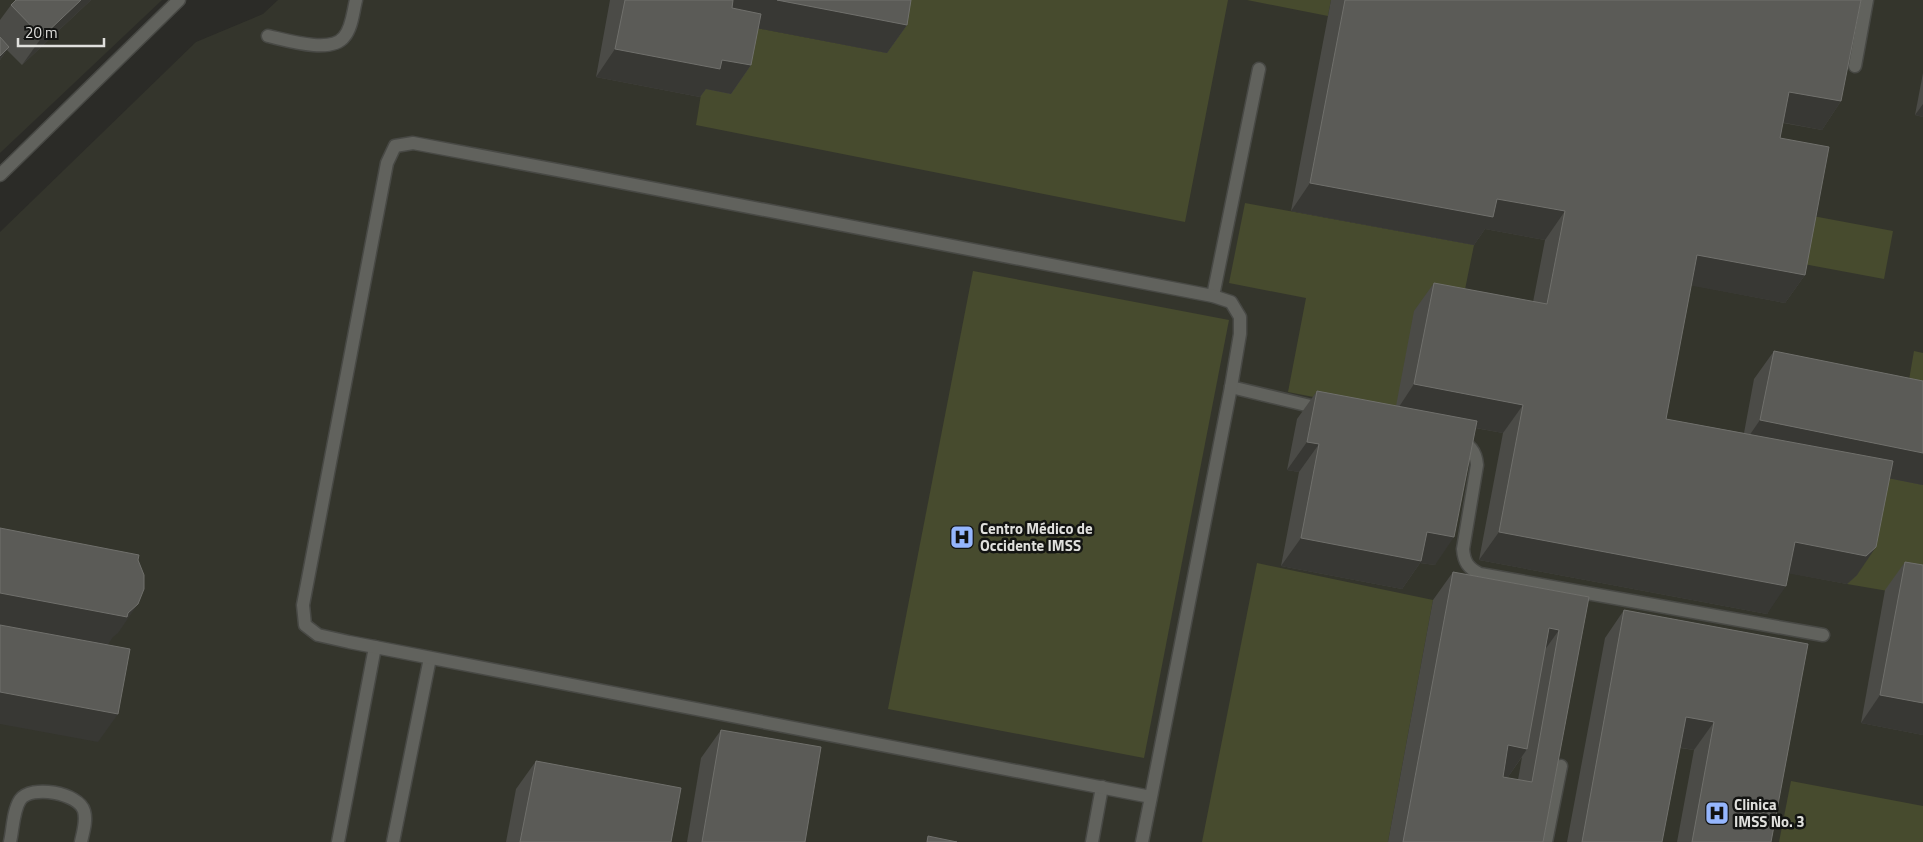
<svg xmlns="http://www.w3.org/2000/svg" width="1923" height="842" viewBox="0 0 1923 842" font-family="'Titillium Web',sans-serif">
  <style>
    .built { fill: #34352c }
    .green { fill: #474b2e }
    .lines { fill: none; stroke-linecap: round; stroke-linejoin: round }
    .service-casing { stroke: #484945; stroke-width: 15 }
    .minor-casing { stroke: #484945; stroke-width: 15 }
    .service { stroke: #61625d; stroke-width: 12 }
    .minor { stroke: #61625d; stroke-width: 12 }
    .wall { fill: #4b4b47; fill-rule: evenodd }
    .shaded-wall { fill: #383834 }
    .building { fill: #5b5b57; stroke: #70706c; fill-rule: evenodd }
    .labels { text-anchor: middle; dominant-baseline: central; stroke-width: 5; stroke-linejoin: round; paint-order: stroke }
    .poi-label { font-size: 15px; font-weight: bold; fill: #e0e0dd; stroke: #131412; text-anchor: start }
  </style>
  <rect width="100%" height="100%" fill="#2b2b27"/>
  <g class="built">
    <path d="M0 0H162L0 153Z"/>
    <path d="M278 0H1923V842H0V232L196 42 263 14Z"/>
  </g>
  <g class="green">
    <path d="M897 0H1228L1185 222 696 125 702 88 731 93 715 20 887 53Z"/>
    <path d="M1247 0H1331L1328 16Z"/>
    <path d="M1245 203 1474 245 1459 319 1395 413 1288 392 1306 298 1229 283Z"/>
    <path d="M1802 214 1893 231 1884 279 1793 262Z"/>
    <path d="M973 271 1229 320 1144 758 888 709Z"/>
    <path d="M1914 351 1923 353V413L1904 409Z"/>
    <path d="M1876 475 1923 485V597L1847 584 1857 575Z"/>
    <path d="M1257 563 1433 600 1388 842H1202Z"/>
    <path d="M1791 781 1923 806V842H1779Z"/>
  </g>
  <g class="lines">
    <g class="service-casing">
      <g id="service">
        <path d="M268 36C286 40 331 54 344 37 352 28 353 12 356 0"/>
        <path d="M1855 66 1867 0"/>
        <path d="M1213 296 1259 69"/>
        <path d="M1231 387 1323 409"/>
        <path d="M1457 440C1471 444 1476 452 1477 465L1463 549C1464 562 1468 568 1480 574L1823 635"/>
        <path d="M10 842C13 829 13 811 20 800 31 784 79 793 84 811 87 821 83 832 81 842"/>
        <path d="M338 842 375 647"/>
        <path d="M393 842 430 658"/>
        <path d="M1092 842 1102 787"/>
        <path d="M1142 842 1151 797 1231 387 1240 334V317L1231 302 1213 296C947 244 680 193 413 143L395 146 387 163 303 605 305 625 318 635 349 642 1151 797"/>
        <path d="M1546 842 1561 766"/>
      </g>
    </g>
    <g class="minor-casing">
      <path id="minor" d="M0 175 179 0"/>
    </g>
    <use href="#service" class="service"/>
    <use href="#minor" class="minor"/>
  </g>
  <g class="wall">
    <path d="M91 0 22 65 7 50 0 60V20L11 5Z"/>
    <path d="M610 0H911L907 25 887 53 758 28 751 65 731 94 706 89 700 97 596 77Z"/>
    <path d="M1331 0H1861L1841 101 1822 130 1783 123 1780 138 1805 275 1785 303 1691 285 1666 419 1744 433 1754 379 1774 351 1923 485 1889 478 1857 575 1847 584 1789 573 1767 614 1479 560 1503 433 1475 428 1435 565 1420 563 1402 589 1281 566 1299 472 1287 470 1297 419 1317 391 1396 406 1414 311 1434 283 1533 302 1545 240 1485 229 1474 245 1291 211Z"/>
    <path d="M1923 73V117L1915 115Z"/>
    <path d="M1905 562 1923 565V735L1861 723 1885 590Z"/>
    <path d="M1453 572 1589 597 1543 842H1388L1433 600ZM1522 757 1518 780 1503 777V776L1508 777Z"/>
    <path d="M1624 610 1808 644 1771 842H1677L1694 750 1680 748 1662 842H1567L1605 638Z"/>
    <path d="M721 730 805 842H687L701 758Z"/>
    <path d="M536 761 671 842H506L516 789Z"/>
  </g>
  <g class="shaded-wall">
    <path d="M81 0H91L22 65 42 37Z"/>
    <path d="M729 0H777L907 25 887 53 715 20Z"/>
    <path d="M9 47 0 60V56Z"/>
    <path d="M615 49 722 60 751 65 731 94 706 89 700 97 596 77Z"/>
    <path d="M1789 92 1841 101 1822 130 1770 120Z"/>
    <path d="M1923 104V117L1915 115Z"/>
    <path d="M1310 183 1497 199 1565 211 1545 240 1485 229 1474 245 1291 211Z"/>
    <path d="M1697 255 1805 275 1785 303 1677 283Z"/>
    <path d="M1414 384 1523 405 1503 433 1395 413Z"/>
    <path d="M1760 420 1923 453V485L1740 449Z"/>
    <path d="M1307 442 1319 444 1299 472 1287 470Z"/>
    <path d="M1427 532 1454 537 1435 565 1420 563 1402 589 1281 566 1301 538Z"/>
    <path d="M1499 532 1786 586 1767 614 1479 560Z"/>
    <path d="M1795 542 1876 547 1857 575 1847 584 1775 571Z"/>
    <path d="M0 593 128 613 138 604 118 633 113 637 107 646 0 625Z"/>
    <path d="M1549 628 1559 630 1539 658Z"/>
    <path d="M0 692 118 714 98 742 0 724Z"/>
    <path d="M1880 695 1923 703V735L1861 723Z"/>
    <path d="M1686 717 1714 722 1694 750 1666 745Z"/>
    <path d="M1508 745 1527 749 1508 777 1489 773Z"/>
  </g>
  <g class="building">
    <path d="M16 0H81L42 37 11 5Z"/>
    <path d="M625 0H733L732 8 761 14 751 65 722 60 720 69 615 49Z"/>
    <path d="M777 0H911L907 25Z"/>
    <path d="M1345 0H1861L1841 101 1789 92 1780 138 1829 147 1805 275 1697 255 1666 419 1893 461 1876 547 1866 556 1795 542 1786 586 1499 532 1523 405 1414 384 1434 283 1547 304 1565 211 1497 199 1493 217 1310 183Z"/>
    <path d="M0 37 9 47 0 56Z"/>
    <path d="M1774 351 1923 381V453L1760 420Z"/>
    <path d="M1317 391 1477 421 1454 537 1427 532 1421 561 1301 538 1319 444 1307 442Z"/>
    <path d="M0 528 139 555 138 560 144 575V589L138 604 128 613 127 617 0 593Z"/>
    <path d="M1905 562 1923 565V703L1880 695Z"/>
    <path d="M1453 572 1589 597 1543 842H1403ZM1549 628 1559 630 1532 782 1503 777 1508 745 1527 749Z"/>
    <path d="M1624 610 1808 644 1771 842H1692L1714 722 1686 717 1662 842H1582Z"/>
    <path d="M0 625 130 649 118 714 0 692Z"/>
    <path d="M721 730 821 747 805 842H702Z"/>
    <path d="M536 761 681 788 671 842H520Z"/>
    <path d="M928 836 957 842H927Z"/>
  </g>
  <defs>
    <g id="hospital-square" transform="scale(1.25)"><rect x="-9" y="-9" width="18" height="18" rx="4" fill="#95b6fd" stroke="#131412"/><path d="M-5-5h3v3.5h4V-5h3V5h-3V1.5h-4V5h-3Z" fill="#111"/></g>
  </defs>
  <g fill-rule="evenodd">
    <use href="#hospital-square" x="962" y="537"/>
    <use href="#hospital-square" x="1717" y="813"/>
  </g>
  <g class="labels">
    <g class="poi-label">
      <text x="980" y="528">Centro Médico de<tspan x="980" dy="17">Occidente IMSS</tspan></text>
      <text x="1734" y="804">Clinica<tspan x="1734" dy="17">IMSS No. 3</tspan></text>
    </g>
  </g>
  <path d="M18 38v8h86v-8" fill="none" stroke="#e0e0dd" stroke-width="2.5"/>
  <text x="25" y="38" font-size="15" fill="#e0e0dd" stroke="#131412" stroke-width="4" paint-order="stroke">20 m</text>
</svg>
